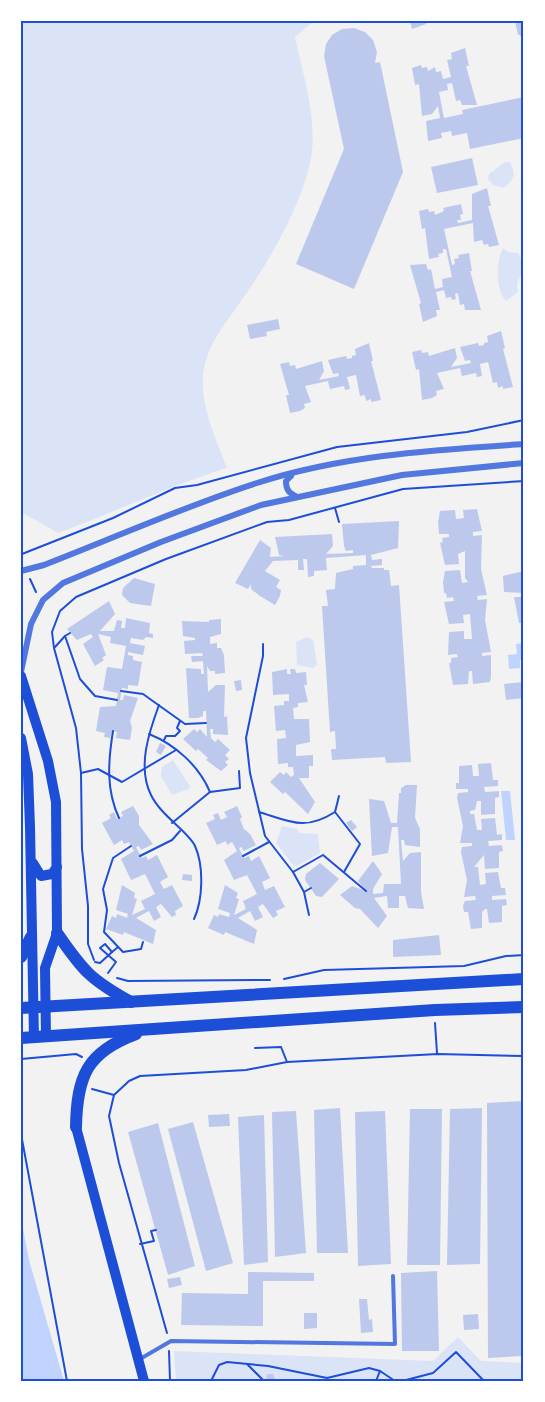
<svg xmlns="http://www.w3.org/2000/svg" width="545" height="1402" viewBox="0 0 545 1402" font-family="'Nunito Sans',sans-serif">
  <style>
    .green { fill: #dbe4f7 }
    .water { fill: #bfd3fe }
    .building { fill: #bdc9ec }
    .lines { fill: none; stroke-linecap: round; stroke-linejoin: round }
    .path { stroke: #1d4ed8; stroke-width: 2 }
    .service { stroke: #5277de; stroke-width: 4 }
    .minor { stroke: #5277de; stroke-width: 6 }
    .secondary { stroke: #1d4ed8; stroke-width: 10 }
    .primary { stroke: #1d4ed8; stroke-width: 12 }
    .neatline { fill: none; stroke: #1d4ed8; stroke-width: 2 }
  </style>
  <rect width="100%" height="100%" fill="#f2f2f2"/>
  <g class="green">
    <path d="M21 21H314L295 37C304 80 321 128 308 171 296 216 266 266 239 304 223 327 206 346 203 376 201 408 216 439 227 468 169 486 115 512 58 533L21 512Z"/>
    <path d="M505 162H510C516 175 515 178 504 188L493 185 488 179 489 174Z"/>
    <path d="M503 248 508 252 518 253C528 270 523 268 517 284L518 292 506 301C495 290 496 261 503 248Z"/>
    <path d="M307 637 313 640 317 664 314 668 297 665 296 642Z"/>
    <path d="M173 760 191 788 172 795 161 776 162 767Z"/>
    <path d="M282 826 297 829 299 833 318 834 320 853 297 866 293 865 276 843Z"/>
    <path d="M458 1337 481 1361 524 1363V1381H176L174 1351 433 1361Z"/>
  </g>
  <g class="water">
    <path d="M524 643V660H520V668L509 669 508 655 517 654 516 644Z"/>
    <path d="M501 791H510L515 840H506Z"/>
    <path d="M21 1218 29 1260 64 1381H21Z"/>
  </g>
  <g class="building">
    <path d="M410 21H426V24L412 29Z"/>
    <path d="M515 21H524V41L520 35H518Z"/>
    <path d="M354 28 365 32 373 40 377 52 375 63 380 62 403 172 354 289 296 264 344 149 324 56 326 44 332 35 342 29Z"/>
    <path d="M465 48 469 66H466L477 105H462L460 100 456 101 452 83 447 84 448 90 439 92 444 118 463 114 462 110 524 97V138L470 149 467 133 452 136 451 131 441 133 442 138 428 141 426 121 440 118 438 106 432 114 422 116 419 84 415 85 412 68 421 65 422 68 427 67 428 71 435 67 436 72 441 71 443 79 451 77 447 60 452 59 451 53Z"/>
    <path d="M472 158 478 185 437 193 431 167Z"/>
    <path d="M487 188 491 206H488L499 245 489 247 488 244 484 245 482 240 474 242 473 223 444 229 452 265 455 264 454 259 459 258 458 255 469 253 472 271H470L481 310H465L464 304 460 305 458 293 455 294 456 299 452 300 451 297 446 298 444 290 436 292 440 310H436L437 316 423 322 419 304 421 303 410 265 426 264 428 270 431 269 435 289 443 287 442 279 452 277 446 249H443V253L438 254 439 257 429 259 425 228 422 229 419 211 428 209 429 212 434 211 435 215 444 211 443 208 461 204 463 214 460 215 461 220H457L458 223 472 220V194Z"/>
    <path d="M278 319 280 329 266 332 267 336 250 339 247 325Z"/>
    <path d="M501 331 505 348 503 349 513 387 503 389V386L498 388 497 382 493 383 488 362 480 364 482 376 477 377 476 373 462 376 460 368 437 373 444 389 436 391 437 395 432 398 422 400 419 369 416 370 412 352 421 350 422 353 428 352 429 356 455 348 457 358 451 367 471 363 470 360 465 361 460 347 478 343 479 346 484 345V343L488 342 487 336Z"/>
    <path d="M369 343 373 361H371L381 400 371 402V399L366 401 365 395 360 396 356 375 347 377 350 389 345 390 344 386 330 389 328 381 305 386 311 402 304 404 305 408 300 411 290 413 286 395H289L280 364 289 362 290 366 295 365 296 369 322 361 324 371 319 380 339 376 338 373 333 374 328 360 346 356 347 359 352 358V356L356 355 355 349Z"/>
    <path d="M477 509 482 531 473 532V536L482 535 481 569 487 595 477 596 478 600 487 599 485 620 491 652 482 653V656L491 655V677L490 682 473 684 472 671H469L468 684 453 685 449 663H451V658L458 657 457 654 448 655 449 632 464 631V639H472L470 614 463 615 464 623 449 624 444 602 454 601 453 597 447 598 446 593H444L443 582 445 571 460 570 462 583 468 582 465 578V551L458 554 459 564 445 565 440 543 443 542 442 538 449 537V534H439L438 522 440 511 455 510 456 519 464 518 463 510Z"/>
    <path d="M399 521 398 548 371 555 372 560 382 559V565L371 566 372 568H384V570H389L391 586 399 585 411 762 386 763 385 757 332 760 331 749H336L335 731 330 732 322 606H328L326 590 335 589 336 573 353 569V566L366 565V555L326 558 327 570 314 571V576L308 577 307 559H303L304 570H298V560L273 561 265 571 280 580 276 587 281 590 280 596 275 605 260 596 251 589V584L248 589 235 583 260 540 271 548 270 557 284 556 279 555 275 537 332 534 333 546 326 554 353 553V550L346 551 344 546 342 524Z"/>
    <path d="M524 571V593L504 592 503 576Z"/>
    <path d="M134 578 155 584 151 606 130 603 122 595 123 588Z"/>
    <path d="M514 597H524V623H519Z"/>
    <path d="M109 601 115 614 100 631H114L117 620 122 621 121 628H125L126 618 150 623 149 633 153 634V638L146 637 143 640 131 638 130 643 145 646 143 655 128 652V655L133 656V660L142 662 138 686 128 685V689L122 688 120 700H123L124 695 138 698 130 721 132 728 130 740 116 738 117 732 112 731 110 738 104 737 105 733 96 731 100 707 116 706 118 693 103 690 107 667 122 669 126 646 110 643 111 637 98 634 106 655 102 658 104 660 95 666 83 644 93 637 91 634 77 640 67 629Z"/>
    <path d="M221 619V634L210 637V644L217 643V648H221L224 655 225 673 215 674V671H210L207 666 208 692 216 685H225L224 717 227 716 228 735 213 734V729H210L211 738 215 742 218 739 230 750 225 755 229 759 225 762 228 765 221 771 206 760 208 758 198 749 196 751 183 739 194 729 197 732 200 729 207 737 206 711H203V716L198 718H189L186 668 201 669V674H204L203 661 192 662 191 656H203L202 653 185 654 184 641 195 640V638L183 636 182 621 209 622V620Z"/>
    <path d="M287 669V674H291L290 669H295L296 673 306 672 307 685H304L308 702 298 703V707L293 708 294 719H309L310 742 296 745V756L313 755V766H309V778H299L315 802 308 814 285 792 283 794 270 782 280 772 284 775 286 772 291 777 294 775 293 767H288V763L278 764 277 739 286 738 285 730 276 731 274 706 284 705V701H289V694L273 695 272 672Z"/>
    <path d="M241 680 242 690 236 691 234 681Z"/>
    <path d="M524 682V698L506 700 504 684Z"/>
    <path d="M160 743 166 746 161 755 156 752Z"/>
    <path d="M491 763 493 780H498V786L484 787 485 792 499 791V797L495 798V814L481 815V801H477L475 810 470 811V814H474L477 830H482L481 819 495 818 497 835 502 834V840L488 841 489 846 502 845 503 851 499 852V868L485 869 484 855 474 867H478L480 885 486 884 485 873 498 872 501 888H505L506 895 492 896V900L506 899 507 905 502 906V922L489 923 487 909H485L482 912V928L471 929 468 912H464L463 906 465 901 476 900 475 896 464 897 467 880 461 852 462 847 472 846V843H460L463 826 457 798 458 793 468 792V789H456V783H459V766L472 765 473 776H479L478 764Z"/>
    <path d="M406 785H417L415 818 420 829V847L405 845 404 840H401L403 861 410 853 421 852V892L424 909 408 908 405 896H399V908H388L387 896 374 898 387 916 378 928 360 909 355 908 340 895 352 886 366 891 358 881 373 861 382 874 373 889V894L383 893 384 884H401L398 827H392L388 853 372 856 369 799 384 801 391 823H397L399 793H401V788Z"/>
    <path d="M133 806 139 816V825L153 844 141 850 139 846 136 847 142 858 146 856 148 860 157 855 168 877 160 882 164 889 172 885 183 906 175 911 176 915 172 917 161 904 156 907 161 917 154 921 149 911 136 918 156 930 153 944 124 932 123 935 106 929 112 916 116 918 117 914 127 918 128 914 116 910 122 885 135 893 134 898 137 899 132 915 145 909 141 901 155 894 145 874 131 880 121 859 134 851 129 842 124 844 122 840 114 845 102 823 111 818 109 815 114 812 117 819 123 816 121 812Z"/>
    <path d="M237 806 242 817 240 819 244 829 250 834 256 845 244 851 241 847 239 848 244 858 249 856 251 861 259 856 270 878 262 882 265 890 274 886 285 907 276 911 278 915 273 918 263 904 258 907 263 917 255 921 250 911 238 918 257 930 254 944 225 932 224 935 208 928 214 915 218 917 219 914 229 917 230 913 218 909 225 885 238 893 236 898 239 899 234 915 246 909 243 901 257 894 247 875 234 880 224 860 237 851 232 842 227 845 226 841 217 845 206 823 215 819 213 815 218 813 221 820 227 817 224 812Z"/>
    <path d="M351 820 357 827 352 831 346 823Z"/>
    <path d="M320 863 339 879 322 897 316 896 305 880 306 874Z"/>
    <path d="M183 874 192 875V881L182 880Z"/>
    <path d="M439 935 441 955 393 957V940Z"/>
    <path d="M524 1101 521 1356 488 1358 487 1103Z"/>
    <path d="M340 1108 348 1253H317L314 1110Z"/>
    <path d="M482 1108 480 1264 447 1265 450 1109Z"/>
    <path d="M410 1109H442L440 1265H407Z"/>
    <path d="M296 1111 306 1253 275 1257 272 1112Z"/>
    <path d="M385 1111 391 1264 358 1266 355 1112Z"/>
    <path d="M229 1114 230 1126 209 1127 208 1115Z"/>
    <path d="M264 1115 268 1262 244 1265 238 1117Z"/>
    <path d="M193 1122 233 1263 206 1271 168 1129Z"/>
    <path d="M158 1123 195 1266 168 1275 128 1132Z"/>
    <path d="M437 1271 439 1351H402L401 1273Z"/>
    <path d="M248 1272 314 1273V1281H263V1326L181 1325 182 1293 248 1294Z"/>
    <path d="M180 1277 182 1285 169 1288 167 1279Z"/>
    <path d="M359 1299H367L369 1320 372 1319 373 1332 361 1333Z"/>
    <path d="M304 1313H317V1328L304 1329Z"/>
    <path d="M478 1314 479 1329 464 1330 463 1315Z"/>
    <path d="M267 1374H273L276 1381H266Z"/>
  </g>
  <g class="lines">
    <g class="path">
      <path d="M335 508 339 522"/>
      <path d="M22 554 113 518 175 488 197 485 337 447 467 432 524 420"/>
      <path d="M30 579 36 592"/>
      <path d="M70 633 65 636 80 679 95 696 117 700"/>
      <path d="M263 644V656L246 738 250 773 265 836 293 872 304 892 309 915"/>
      <path d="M55 647 65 636"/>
      <path d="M121 691 143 694 185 724 206 723"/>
      <path d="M159 705C149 732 137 767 151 795 161 816 189 832 195 846 204 866 203 900 194 919"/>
      <path d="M113 731C108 762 106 790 119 818"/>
      <path d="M149 734C176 745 199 766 210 792"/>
      <path d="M164 740 166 736H175L180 731 177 728 180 721"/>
      <path d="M81 773 98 769 122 782 176 750"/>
      <path d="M259 812C291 822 305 831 335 812L339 796"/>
      <path d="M335 812 360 844 344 872"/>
      <path d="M172 823 210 792 240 788 239 771"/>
      <path d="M131 846 113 858 103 889 107 910 104 932 123 952 141 949 143 942"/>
      <path d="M140 856 172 840 180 831"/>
      <path d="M243 856 269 842"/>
      <path d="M293 872 323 855 366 891"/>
      <path d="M304 892 311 888"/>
      <path d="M94 960 88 944V906L82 849 81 773 76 728 54 648 52 632 60 611 76 597 166 559 267 522 289 520 403 489 524 481"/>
      <path d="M95 962 100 963 112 952"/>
      <path d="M108 973 116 962 100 948 105 944 112 952 118 947"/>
      <path d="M117 978 128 981 270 980"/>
      <path d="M284 979 324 970 464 966 506 956 524 955"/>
      <path d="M435 1023 437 1053"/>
      <path d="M255 1048 281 1047 287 1062"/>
      <path d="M21 1059 76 1054 82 1057"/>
      <path d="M92 1089 114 1095 129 1081 140 1076 246 1070 287 1062 438 1054 524 1056"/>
      <path d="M114 1095 109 1116 119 1163 167 1333"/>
      <path d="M21 1134 67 1381"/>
      <path d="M140 1244 154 1241 151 1231 156 1230"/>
      <path d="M169 1351 170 1381"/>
      <path d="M247 1364 264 1381"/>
      <path d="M211 1381 219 1365 227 1362 268 1366 327 1378 369 1368 380 1371 395 1381 406 1380 433 1373 456 1352 484 1381"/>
      <path d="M376 1381 380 1371"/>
    </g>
    <path class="service" d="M140 1359 171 1341 395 1344 393 1276"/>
    <g class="minor">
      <path d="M291 476 286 481C286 490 289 493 297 497"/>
      <path d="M21 571 44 565C114 538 185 506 257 483 343 455 434 450 524 444"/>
      <path d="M21 672 31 624 43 600 63 583 161 542 261 505 402 475 524 463"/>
    </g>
    <g class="secondary">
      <path d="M21 676 48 761 56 802 57 933 45 968 46 1037"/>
      <path d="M21 738 28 774 30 827 34 1038"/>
      <path d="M33 863 41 876 52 874 57 867"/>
      <path d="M76 1127 144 1381"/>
    </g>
    <g class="primary">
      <path d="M57 933C83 971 91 980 131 1002"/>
      <path d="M21 957 31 937"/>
      <path d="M21 1008 524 979"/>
      <path d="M21 1038 435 1010 524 1007"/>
      <path d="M76 1127C77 1076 87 1052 136 1034"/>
    </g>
  </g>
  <rect width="545" height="1402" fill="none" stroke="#ffffff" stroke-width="45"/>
  <rect x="22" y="22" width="500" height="1358" class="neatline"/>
</svg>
